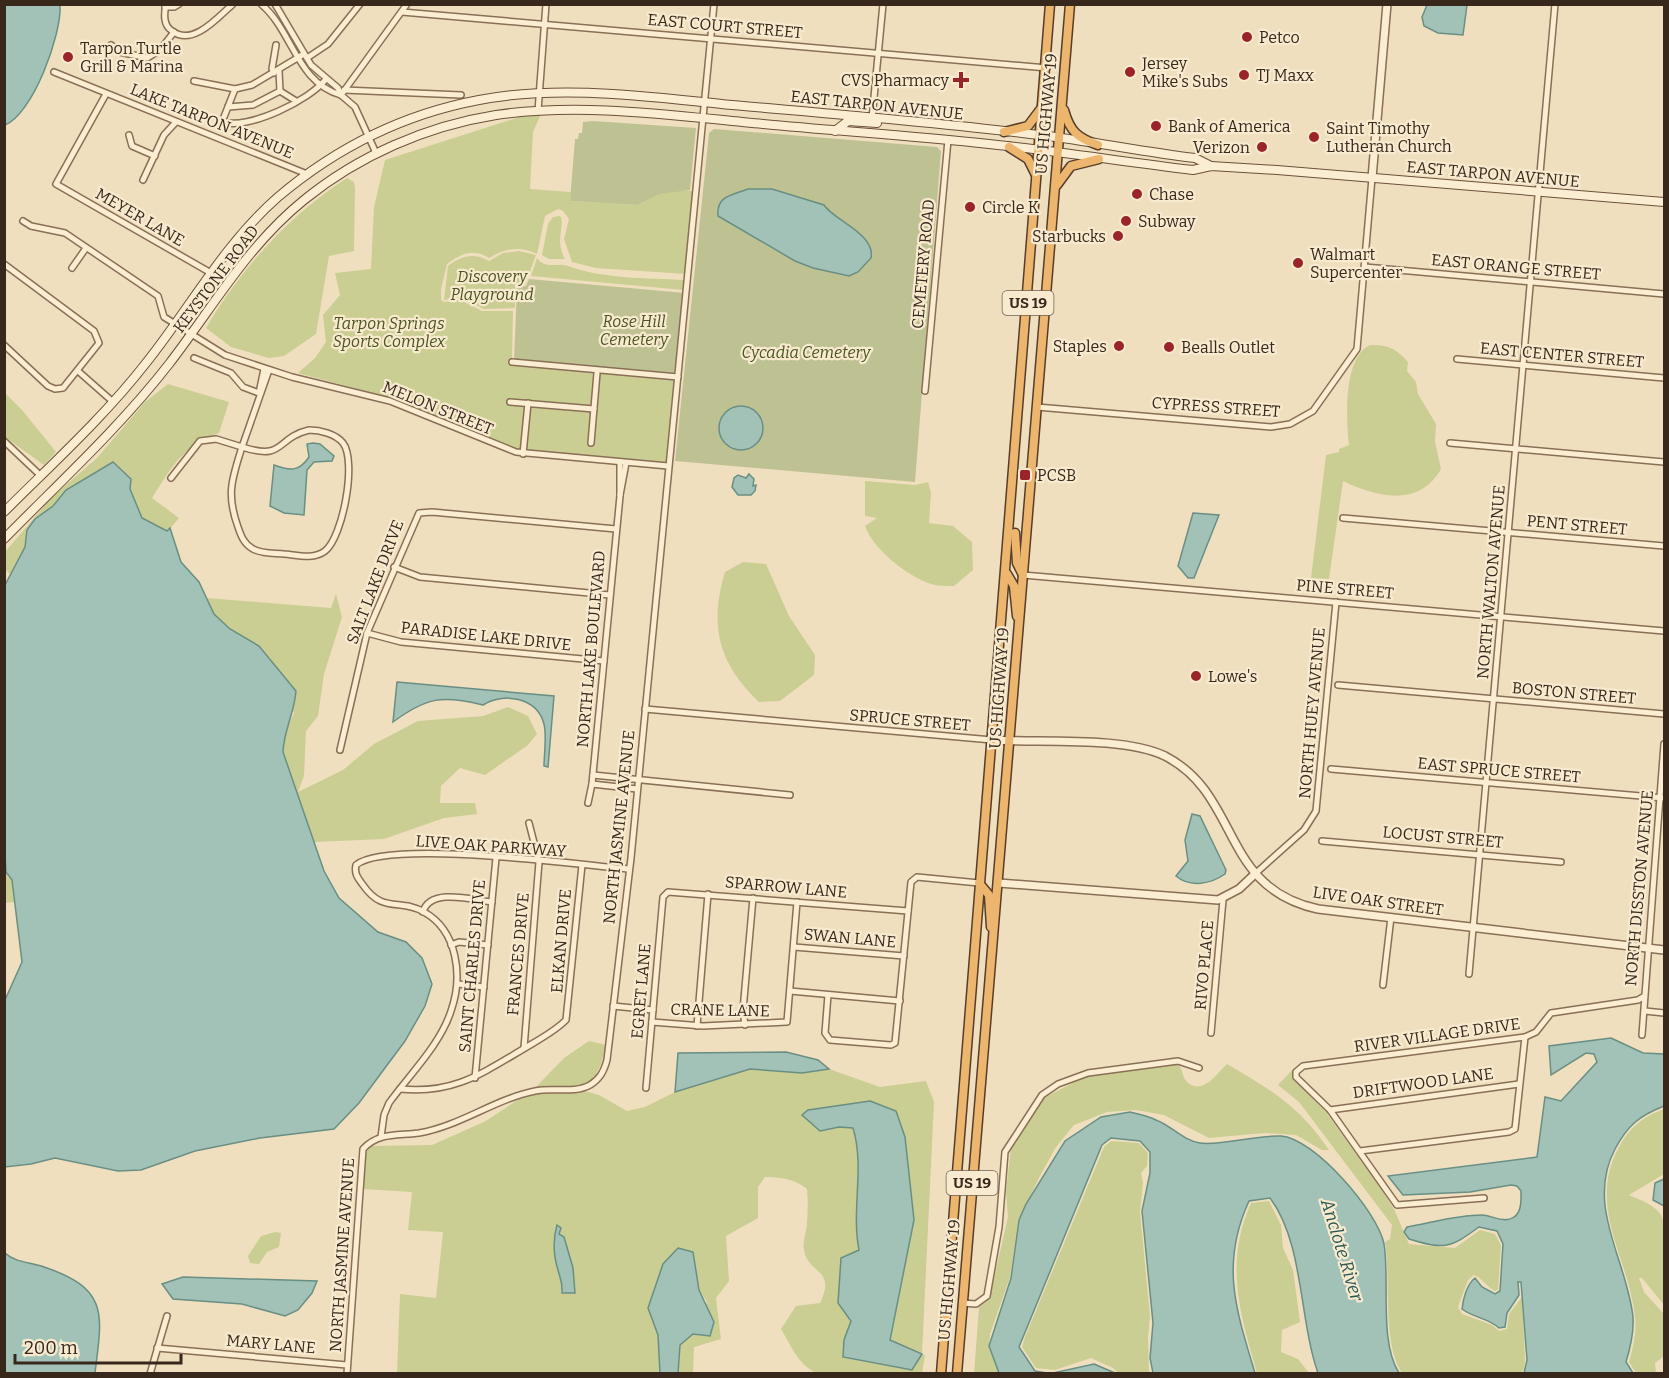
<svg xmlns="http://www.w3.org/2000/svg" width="1669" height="1378" viewBox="0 0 1669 1378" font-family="Bitter,serif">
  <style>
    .green { fill: #cace92; fill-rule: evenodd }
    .cemetery { fill: #bec292 }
    .water { fill: #a2c1b7; stroke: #698f84; stroke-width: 1.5 }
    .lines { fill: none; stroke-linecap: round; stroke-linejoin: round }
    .minor-casing { stroke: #896f56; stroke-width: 8 }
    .tertiary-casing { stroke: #896f56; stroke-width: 10 }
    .secondary-casing { stroke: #6b503a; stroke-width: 10 }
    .trunk-casing { stroke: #563d2b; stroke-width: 11 }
    .minor { stroke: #faedd2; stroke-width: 5 }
    .tertiary { stroke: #faedd2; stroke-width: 7 }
    .secondary { stroke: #faedd2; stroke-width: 8 }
    .trunk { stroke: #ecb66f; stroke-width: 8 }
    .poi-dot { fill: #9b242a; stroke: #f7eacf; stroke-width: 2 }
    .labels { text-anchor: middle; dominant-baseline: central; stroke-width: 4.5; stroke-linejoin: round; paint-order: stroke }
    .shield { fill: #f7eacf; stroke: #716252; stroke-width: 1.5 }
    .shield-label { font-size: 15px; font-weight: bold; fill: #38281c }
    .street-label { font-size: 16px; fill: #38281c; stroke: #f7eacf }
    .poi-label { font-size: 16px; fill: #38281c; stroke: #f7eacf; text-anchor: start }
    .park-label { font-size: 16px; font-style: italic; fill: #4a5521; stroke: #f7eacf }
    .water-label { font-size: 18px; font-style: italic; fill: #2a5853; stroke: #f7eacf }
  </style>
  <rect width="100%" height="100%" fill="#f0dfbf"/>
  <g class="green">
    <path d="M541 114 533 132 530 189 571 192 570 201 638 205 660 194 675 190 694 191 686 274 596 268 572 262 564 239 569 219 563 211 558 209 545 216 537 254C520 245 504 249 489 258 473 248 460 254 447 264L441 289V300L444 302 460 300 482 311H513L512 359H509V365L675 380 666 463 517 449 395 399 298 373 315 358 326 342 323 315 340 295 335 273 371 269 374 207 385 160 526 115Z"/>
    <path d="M347 178 354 182 355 188 354 251 329 256 316 334 284 356 269 358 231 347 206 328C241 269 289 215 347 178Z"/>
    <path d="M560 216C566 223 554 241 565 259H549L542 255 548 224 553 217Z"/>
    <path d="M519 251 536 255 525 285 515 284V308L484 309 460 297 444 300 448 266C461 256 474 252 489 261L503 253Z"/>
    <path d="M537 258C546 270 557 262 568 266 604 279 646 278 685 280L684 290 531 276Z"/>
    <path d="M1370 345C1387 344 1397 349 1408 362L1407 371 1416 382 1418 394 1436 424 1435 442 1441 469C1419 508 1376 497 1343 481L1329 579 1311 578 1326 455 1339 452V449L1349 445C1346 419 1343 357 1370 345Z"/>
    <path d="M168 384 229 402 219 433C183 445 171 468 152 498L179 518 168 531 142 518 130 489 104 466 99 473 66 490 53 506 35 519 27 530 25 547 10 574 5 569V552L51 498 97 458 145 402Z"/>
    <path d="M5 393 22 410 56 452 44 465 5 437Z"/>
    <path d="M865 481 915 485 928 482 931 493 929 523 953 526 972 542 973 570 954 586C947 586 938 586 931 584 907 576 873 549 865 526L877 518 865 516Z"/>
    <path d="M743 562 766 564 789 616 815 655 814 675 780 701 759 702C718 663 709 625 725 572Z"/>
    <path d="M336 594 342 617 324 674 318 716 306 731 304 776 298 792 343 770 374 744 418 721 483 716 508 707 528 716 537 734 528 745 485 775 460 768 441 786 440 803H475L477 814 444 818 384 839 314 842 283 752 284 735 294 713 259 646 230 629 214 614 207 598 331 608Z"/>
    <path d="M4 854 8 877 12 880 15 902 5 903Z"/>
    <path d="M589 1041 606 1045C595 1098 579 1082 535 1088L564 1058Z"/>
    <path d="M1178 1064C1183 1069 1182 1077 1187 1082 1203 1096 1217 1073 1227 1064 1271 1090 1300 1106 1329 1150H1322L1296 1135 1265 1133 1209 1138 1164 1115 1136 1110 1107 1112 1074 1125 1056 1147 1040 1176 1018 1221 1010 1277 990 1334 989 1347 999 1373 974 1374 979 1307 987 1301 992 1287 1008 1217 1006 1191 1011 1148 1044 1098 1084 1077Z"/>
    <path d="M1294 1068V1080L1325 1111 1379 1186 1394 1209 1409 1244 1455 1248 1480 1230 1495 1234 1501 1245 1498 1290 1495 1291C1487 1287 1482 1278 1474 1275L1468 1280 1458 1307 1462 1314 1492 1325 1499 1331 1507 1329 1509 1314 1522 1297 1525 1360 1524 1369 1520 1373H1402C1382 1344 1391 1279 1385 1242L1390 1239 1392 1225 1299 1102 1278 1085Z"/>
    <path d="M750 1069 802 1073 829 1069 880 1087 926 1081 934 1102 922 1354 925 1355 922 1373H816C797 1363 792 1347 781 1329L796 1306 820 1303C837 1268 808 1275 804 1250 802 1242 807 1231 807 1222 808 1211 808 1200 807 1189 795 1179 780 1177 765 1177L758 1187V1218L726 1236 729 1281 716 1298 721 1339 694 1347 693 1373H678L680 1345 693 1334 707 1302 699 1290 693 1253 679 1249 663 1264 648 1308 658 1335 660 1373H397L400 1294 436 1298 443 1232 408 1230 412 1192 362 1189 364 1157 370 1146 432 1145 486 1121 519 1099 537 1094 585 1091 599 1095 627 1111 645 1107 675 1092ZM896 1111 914 1220 890 1340 912 1370 843 1357 844 1340 851 1321 838 1302 841 1258 859 1250C851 1210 864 1168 854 1128L839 1127 820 1131ZM556 1227C568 1244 572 1263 574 1283L566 1291 561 1287 562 1277 554 1247Z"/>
    <path d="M1664 1109V1174L1629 1195C1640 1200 1654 1204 1661 1215 1669 1231 1665 1285 1664 1305L1642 1278H1639L1644 1292 1664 1314V1356L1655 1363 1656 1373H1636L1629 1362C1633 1348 1637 1331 1635 1317 1629 1258 1587 1208 1618 1149 1629 1128 1642 1117 1664 1109Z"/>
    <path d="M1111 1141 1139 1143 1148 1153 1147 1166 1141 1173 1143 1183 1140 1212 1150 1316 1148 1338 1149 1373H1118L1113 1368 1091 1358 1055 1370 1036 1368 1022 1347 1025 1337 1104 1147Z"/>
    <path d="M1269 1201 1281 1225 1283 1248 1293 1270 1300 1322 1282 1330 1281 1352 1298 1359 1309 1373H1257C1240 1314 1224 1263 1251 1203Z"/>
    <path d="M275 1232 281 1233 279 1247 267 1252 259 1264 250 1263 248 1256 261 1236Z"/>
  </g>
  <g class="cemetery">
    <path d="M593 121 696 128 690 190 660 194 638 205 570 201 575 139H578L579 133H582L583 122Z"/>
    <path d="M714 129 937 147 941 151 915 482 675 461 709 133Z"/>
    <path d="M529 279 685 293 675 376 514 361 517 286H526Z"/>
  </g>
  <g class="water">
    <path d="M5 4 60 5C62 34 33 114 5 125Z"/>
    <path d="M1427 5H1467L1463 35 1438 33 1424 26 1422 17Z"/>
    <path d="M748 189H772L824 205C833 220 876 234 871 258L858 272 849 276 813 268 795 261 718 216C716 196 732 195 748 189Z"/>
    <circle cx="741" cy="428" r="22"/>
    <path d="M313 443 320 444 334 456 332 461 314 462 307 470 304 515 284 513 270 506 274 465C290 471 299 472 309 457L307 444Z"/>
    <path d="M113 462 131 479 130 489 142 518 167 531 170 528 181 562 199 582 214 614 230 629 259 646 296 691C294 715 284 729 283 752L324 871 339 898 378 932 406 942 422 958 432 984 425 1006 405 1041 359 1103 334 1129 260 1138 195 1151 141 1170 118 1171 55 1158 31 1164 5 1167V1000L22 962 12 880 6 872 5 854V585L25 547 27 530 35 519 53 506 66 490Z"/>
    <path d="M749 474 754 479 753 486 756 485 755 491 751 495H738L732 487 734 478 738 475 746 478Z"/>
    <path d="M1193 513 1219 515 1194 578H1188L1178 566Z"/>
    <path d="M397 682 554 696 548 767 544 766C544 754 547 736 544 724 537 697 503 692 483 705 442 695 427 697 393 722Z"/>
    <path d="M1192 814 1200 816 1226 870 1225 874C1211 884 1190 888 1176 876L1188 861 1185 840Z"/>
    <path d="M1611 1038 1643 1053 1664 1054V1106C1639 1116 1628 1125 1615 1149 1585 1206 1627 1260 1633 1317 1634 1332 1630 1349 1626 1362L1633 1373H1524L1527 1360 1521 1282H1518L1519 1295 1507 1313 1505 1327 1499 1328C1488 1318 1474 1318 1462 1309 1463 1299 1467 1284 1475 1278L1482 1287 1495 1294 1500 1291 1503 1244 1497 1231 1479 1227C1450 1248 1445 1250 1409 1239L1404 1232 1407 1227C1430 1223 1457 1215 1482 1215 1491 1215 1504 1224 1514 1217 1522 1212 1521 1199 1521 1191L1517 1186 1511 1185 1470 1192 1403 1195 1388 1176 1537 1157 1545 1097 1561 1101 1597 1062 1594 1054 1586 1053 1551 1075 1549 1046Z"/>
    <path d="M786 1052 818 1060 829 1069 802 1073 750 1069 675 1092 678 1053Z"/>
    <path d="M870 1101 896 1111 905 1137 914 1220 890 1340 922 1354 912 1370 843 1357 844 1340 851 1321 838 1303 841 1258 859 1250C851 1210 865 1167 853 1128L839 1127 820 1131 802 1115 808 1110Z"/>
    <path d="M1130 1112C1138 1114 1148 1116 1156 1120 1172 1126 1182 1140 1200 1143 1219 1146 1258 1135 1281 1136 1314 1138 1378 1212 1384 1244 1390 1281 1379 1342 1399 1373H1318C1299 1320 1304 1243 1270 1198L1249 1201C1220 1264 1236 1310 1255 1373H1153L1150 1358 1153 1323 1142 1211 1150 1173V1152L1140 1141 1111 1138 1102 1145 1019 1347 1035 1371 1047 1373H999L989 1346 1011 1278 1019 1220 1026 1204 1065 1141 1101 1117Z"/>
    <path d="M1664 1179V1206L1653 1200 1655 1183Z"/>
    <path d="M557 1225 561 1228 559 1234 564 1237 573 1268 575 1293H562C563 1283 560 1278 558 1270 553 1254 553 1239 557 1225Z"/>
    <path d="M678 1248 693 1252 699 1290 714 1322 710 1336 693 1334 680 1345 678 1373H660L658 1335 648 1308 663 1264Z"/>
    <path d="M5 1253C16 1263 30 1262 44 1267 110 1289 102 1315 95 1373H5Z"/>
    <path d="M183 1277 317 1281 312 1293 298 1310 285 1316 242 1304 173 1299 162 1284Z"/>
    <path d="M1094 1364 1115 1373H1053Z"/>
  </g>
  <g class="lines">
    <g class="minor-casing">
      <g id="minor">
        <path d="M166 4C164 14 163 25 172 31 193 47 218 17 233 4"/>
        <path d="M261 4C293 31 296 82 341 95"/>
        <path d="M275 4 311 65 338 88 341 95"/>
        <path d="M165 7H174L179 4"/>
        <path d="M402 12 1047 68"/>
        <path d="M111 45 120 52 147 58 160 50 174 32"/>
        <path d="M304 54 252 85 235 89 222 122C249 130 310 100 326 79"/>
        <path d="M307 58 328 44 360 4"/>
        <path d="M279 71 280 91 296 101"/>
        <path d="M54 72 307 174"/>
        <path d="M274 73 272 69 276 45"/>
        <path d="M194 81 235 89"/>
        <path d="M344 90 461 95"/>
        <path d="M106 94 56 184 211 273"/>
        <path d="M228 107 253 105 280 91"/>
        <path d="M538 111 546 4"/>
        <path d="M872 118 883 4"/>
        <path d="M129 135 132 146 155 156"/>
        <path d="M376 153 355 107 341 95 407 4"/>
        <path d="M143 180 164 135 176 122"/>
        <path d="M23 221 31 226 65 233 158 296 164 317 225 355 292 377 390 401 516 452 668 466"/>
        <path d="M4 264 94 331 99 343 63 388 55 389 48 386 4 345"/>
        <path d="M1365 267 1664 294"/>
        <path d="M72 268 86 248"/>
        <path d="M194 358 231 373 243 387 259 393"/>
        <path d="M1457 359 1664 378"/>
        <path d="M512 362 678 377"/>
        <path d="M78 371 112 401"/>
        <path d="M925 391 948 140"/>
        <path d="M259 393 264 369"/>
        <path d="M510 402 594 409"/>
        <path d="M1037 407 1271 427 1290 424 1313 411 1357 349 1372 178"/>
        <path d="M309 430C320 430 336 434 343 443 357 461 343 537 325 551 313 560 297 555 284 554 274 553 262 554 253 549 244 544 241 536 238 527 226 494 232 479 242 447 286 461 275 438 309 430Z"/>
        <path d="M4 441 40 475"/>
        <path d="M591 443 597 373"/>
        <path d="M1450 443 1664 462"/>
        <path d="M523 454 528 403"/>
        <path d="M171 478 200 441 216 439 242 447 269 370"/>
        <path d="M620 495 626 463"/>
        <path d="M1343 518 1664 546"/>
        <path d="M394 567 420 577 610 595"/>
        <path d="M1023 575 1664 631"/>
        <path d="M367 633 401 642 604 661"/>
        <path d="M1338 685 1664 714"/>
        <path d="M645 709 992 740"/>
        <path d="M340 750 367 633 419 513 432 512 616 529"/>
        <path d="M1331 769 1664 798"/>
        <path d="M593 775 790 795"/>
        <path d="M592 784 637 789"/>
        <path d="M588 803 592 784 620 496V462"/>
        <path d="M1322 841 1561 862"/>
        <path d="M1256 873 1304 830 1316 811 1336 602"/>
        <path d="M423 912C430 887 473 900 492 902"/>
        <path d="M451 945 459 942 488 945"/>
        <path d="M794 947 904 956"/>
        <path d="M1469 974 1555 4"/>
        <path d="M458 984 484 987"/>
        <path d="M1383 985 1391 917"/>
        <path d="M790 991 900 1001"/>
        <path d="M828 995 825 1033 830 1040 891 1045 895 1043 911 882 917 877 979 883"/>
        <path d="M613 1006 653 1010"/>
        <path d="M1645 1011 1664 1013"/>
        <path d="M652 1022 703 1026 787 1022 797 902"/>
        <path d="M745 1025 743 1010 753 898"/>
        <path d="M697 1026 708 894"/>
        <path d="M1211 1033 1223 900"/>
        <path d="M1642 1035 1664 744"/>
        <path d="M524 1048 539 862 529 823"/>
        <path d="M475 1078 496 858"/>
        <path d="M646 1088 663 897 668 892 908 911"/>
        <path d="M400 1089C451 1094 478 1076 520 1051 536 1041 553 1033 566 1020L582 865"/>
        <path d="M1330 1110 1519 1084"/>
        <path d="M381 1137 384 1115 389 1103C410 1074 440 1045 451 1011 463 977 458 931 424 912 400 898 383 914 363 885 358 878 354 874 356 865 388 839 581 865 629 869"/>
        <path d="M1360 1151 1509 1132 1515 1129 1525 1037"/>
        <path d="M1484 1198 1397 1205 1330 1110 1296 1077V1072L1303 1066 1525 1037 1536 1032 1551 1013 1638 1000 1643 997"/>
        <path d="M962 1303 976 1304 987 1296 999 1227 1005 1152 1042 1095 1058 1084 1088 1073 1178 1061 1199 1068"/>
        <path d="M157 1348 347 1365"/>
        <path d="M150 1374 167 1316"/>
        <path d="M347 1374 363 1149C379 1132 398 1136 419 1133 460 1126 495 1099 535 1091 552 1087 574 1094 590 1085 600 1079 604 1071 607 1060L631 858 714 4"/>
      </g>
    </g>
    <g class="tertiary-casing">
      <g id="tertiary">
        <path d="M1372 178 1387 4"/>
        <path d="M992 740C1040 743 1123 736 1165 756 1241 795 1220 888 1318 909L1664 950"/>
        <path d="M999 883 1218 900 1239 889 1256 873"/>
      </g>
    </g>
    <g class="secondary-casing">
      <g id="secondary">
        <path d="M835 131 848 121 877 123"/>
        <path d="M4 512C52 464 104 417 146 363 190 308 224 244 278 197 336 148 404 114 479 100 562 84 649 97 732 105 834 114 937 122 1039 135 1091 141 1143 152 1195 158L1211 166"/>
        <path d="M4 539C60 482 120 427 169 364 213 307 247 246 304 200 358 156 426 126 496 115 583 102 676 116 763 124 838 131 914 136 989 144 1057 151 1125 162 1193 170L1211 166 1277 170 1664 202"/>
      </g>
    </g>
    <g class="trunk-casing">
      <g id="trunk">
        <path d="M1064 110C1070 132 1078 138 1098 145"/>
        <path d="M1004 132 1028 126 1043 106"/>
        <path d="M1009 147 1028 159 1036 175"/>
        <path d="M1057 185 1071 166 1099 159"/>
        <path d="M1015 533 1017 563 1023 575"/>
        <path d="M1007 574 1014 586 1017 616"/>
        <path d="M979 883 989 895 991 927"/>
        <path d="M941 1374 1050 4"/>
        <path d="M957 1374 1070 4"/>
      </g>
    </g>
    <use href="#minor" class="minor"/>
    <use href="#tertiary" class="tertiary"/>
    <use href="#secondary" class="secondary"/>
    <use href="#trunk" class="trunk"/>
  </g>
  <g class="poi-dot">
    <circle cx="1247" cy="37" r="6"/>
    <circle cx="68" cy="57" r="6"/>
    <circle cx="1130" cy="72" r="6"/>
    <circle cx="1244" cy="75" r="6"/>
    <path d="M958 71h6v6h6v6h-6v6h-6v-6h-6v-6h6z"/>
    <circle cx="1156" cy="126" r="6"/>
    <circle cx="1314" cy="137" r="6"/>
    <circle cx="1262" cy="147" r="6"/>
    <circle cx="1137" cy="194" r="6"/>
    <circle cx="970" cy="207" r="6"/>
    <circle cx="1126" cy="221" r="6"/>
    <circle cx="1118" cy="236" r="6"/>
    <circle cx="1298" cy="263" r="6"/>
    <circle cx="1119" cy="346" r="6"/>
    <circle cx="1169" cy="347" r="6"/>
    <rect x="1019" y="469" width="12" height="12" rx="3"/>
    <circle cx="1196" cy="676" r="6"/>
  </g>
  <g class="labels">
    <g class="shield">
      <rect x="1002.5" y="291" width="51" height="24" rx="4.5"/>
      <rect x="946.5" y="1171" width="51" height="24" rx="4.5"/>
    </g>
    <g class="shield-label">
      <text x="1028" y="303">US 19</text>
      <text x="972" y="1183">US 19</text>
    </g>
    <g class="street-label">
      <text transform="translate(725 26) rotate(5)">EAST COURT STREET</text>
      <text transform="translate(877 105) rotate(6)">EAST TARPON AVENUE</text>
      <text transform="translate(1046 114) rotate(-85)">US HIGHWAY 19</text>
      <text transform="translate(212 121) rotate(22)">LAKE TARPON AVENUE</text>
      <text transform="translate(1493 174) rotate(5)">EAST TARPON AVENUE</text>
      <text transform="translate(140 217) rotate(30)">MEYER LANE</text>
      <text transform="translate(923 264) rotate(-85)">CEMETERY ROAD</text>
      <text transform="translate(1516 267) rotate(5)">EAST ORANGE STREET</text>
      <text transform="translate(216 279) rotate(-53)">KEYSTONE ROAD</text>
      <text transform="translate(1562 355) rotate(5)">EAST CENTER STREET</text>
      <text transform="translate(1216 407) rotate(4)">CYPRESS STREET</text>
      <text transform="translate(438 408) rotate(22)">MELON STREET</text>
      <text transform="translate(1577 525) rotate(5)">PENT STREET</text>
      <text transform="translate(375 582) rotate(-69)">SALT LAKE DRIVE</text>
      <text transform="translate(1491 582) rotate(-85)">NORTH WALTON AVENUE</text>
      <text transform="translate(1345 589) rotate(5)">PINE STREET</text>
      <text transform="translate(486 636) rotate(6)">PARADISE LAKE DRIVE</text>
      <text transform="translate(591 649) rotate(-85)">NORTH LAKE BOULEVARD</text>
      <text transform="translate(999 688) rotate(-86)">US HIGHWAY 19</text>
      <text transform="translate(1574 693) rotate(5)">BOSTON STREET</text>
      <text transform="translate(1312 713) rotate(-85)">NORTH HUEY AVENUE</text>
      <text transform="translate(910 720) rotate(5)">SPRUCE STREET</text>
      <text transform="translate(1499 770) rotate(5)">EAST SPRUCE STREET</text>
      <text transform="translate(619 827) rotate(-84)">NORTH JASMINE AVENUE</text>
      <text transform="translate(1443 837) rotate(5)">LOCUST STREET</text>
      <text transform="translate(491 846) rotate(4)">LIVE OAK PARKWAY</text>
      <text transform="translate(786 887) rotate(5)">SPARROW LANE</text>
      <text transform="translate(1639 888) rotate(-85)">NORTH DISSTON AVENUE</text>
      <text transform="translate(1378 901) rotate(8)">LIVE OAK STREET</text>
      <text transform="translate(850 938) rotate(5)">SWAN LANE</text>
      <text transform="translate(561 941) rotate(-85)">ELKAN DRIVE</text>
      <text transform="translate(518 954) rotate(-85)">FRANCES DRIVE</text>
      <text transform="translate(1204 965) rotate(-85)">RIVO PLACE</text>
      <text transform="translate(472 966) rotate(-85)">SAINT CHARLES DRIVE</text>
      <text transform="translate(641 991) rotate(-85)">EGRET LANE</text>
      <text transform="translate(720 1010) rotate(1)">CRANE LANE</text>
      <text transform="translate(1437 1035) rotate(-8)">RIVER VILLAGE DRIVE</text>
      <text transform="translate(1423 1083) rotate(-8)">DRIFTWOOD LANE</text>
      <text transform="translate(342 1255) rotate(-86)">NORTH JASMINE AVENUE</text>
      <text transform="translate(949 1280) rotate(-85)">US HIGHWAY 19</text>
      <text transform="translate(271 1344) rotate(5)">MARY LANE</text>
    </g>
    <g class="poi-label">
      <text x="1259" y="37">Petco</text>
      <text x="80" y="48">Tarpon Turtle<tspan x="80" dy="18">Grill &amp; Marina</tspan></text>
      <text x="1142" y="63">Jersey<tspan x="1142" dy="18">Mike's Subs</tspan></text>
      <text x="1256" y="75">TJ Maxx</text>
      <text x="949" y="80" text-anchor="end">CVS Pharmacy</text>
      <text x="1168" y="126">Bank of America</text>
      <text x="1326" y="128">Saint Timothy<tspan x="1326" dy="18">Lutheran Church</tspan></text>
      <text x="1250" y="147" text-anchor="end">Verizon</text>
      <text x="1149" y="194">Chase</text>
      <text x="982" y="207">Circle K</text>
      <text x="1138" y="221">Subway</text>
      <text x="1106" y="236" text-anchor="end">Starbucks</text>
      <text x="1310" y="254">Walmart<tspan x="1310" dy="18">Supercenter</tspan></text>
      <text x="1107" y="346" text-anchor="end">Staples</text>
      <text x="1181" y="347">Bealls Outlet</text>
      <text x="1037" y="475">PCSB</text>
      <text x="1208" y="676">Lowe's</text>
    </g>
    <g class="park-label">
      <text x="492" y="276">Discovery<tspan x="492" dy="18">Playground</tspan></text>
      <text x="634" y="321">Rose Hill<tspan x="634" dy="18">Cemetery</tspan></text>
      <text x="389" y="323">Tarpon Springs<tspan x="389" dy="18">Sports Complex</tspan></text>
      <text x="806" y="352">Cycadia Cemetery</text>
    </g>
    <g class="water-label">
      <text transform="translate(1342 1250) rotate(73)">Anclote River</text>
    </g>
  </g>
  <rect width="1669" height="1378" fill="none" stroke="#38281c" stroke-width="12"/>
  <path d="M15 1354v9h166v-9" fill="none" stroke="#38281c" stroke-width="3"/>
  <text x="24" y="1354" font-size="18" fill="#38281c" stroke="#f7eacf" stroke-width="4.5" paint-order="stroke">200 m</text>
</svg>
